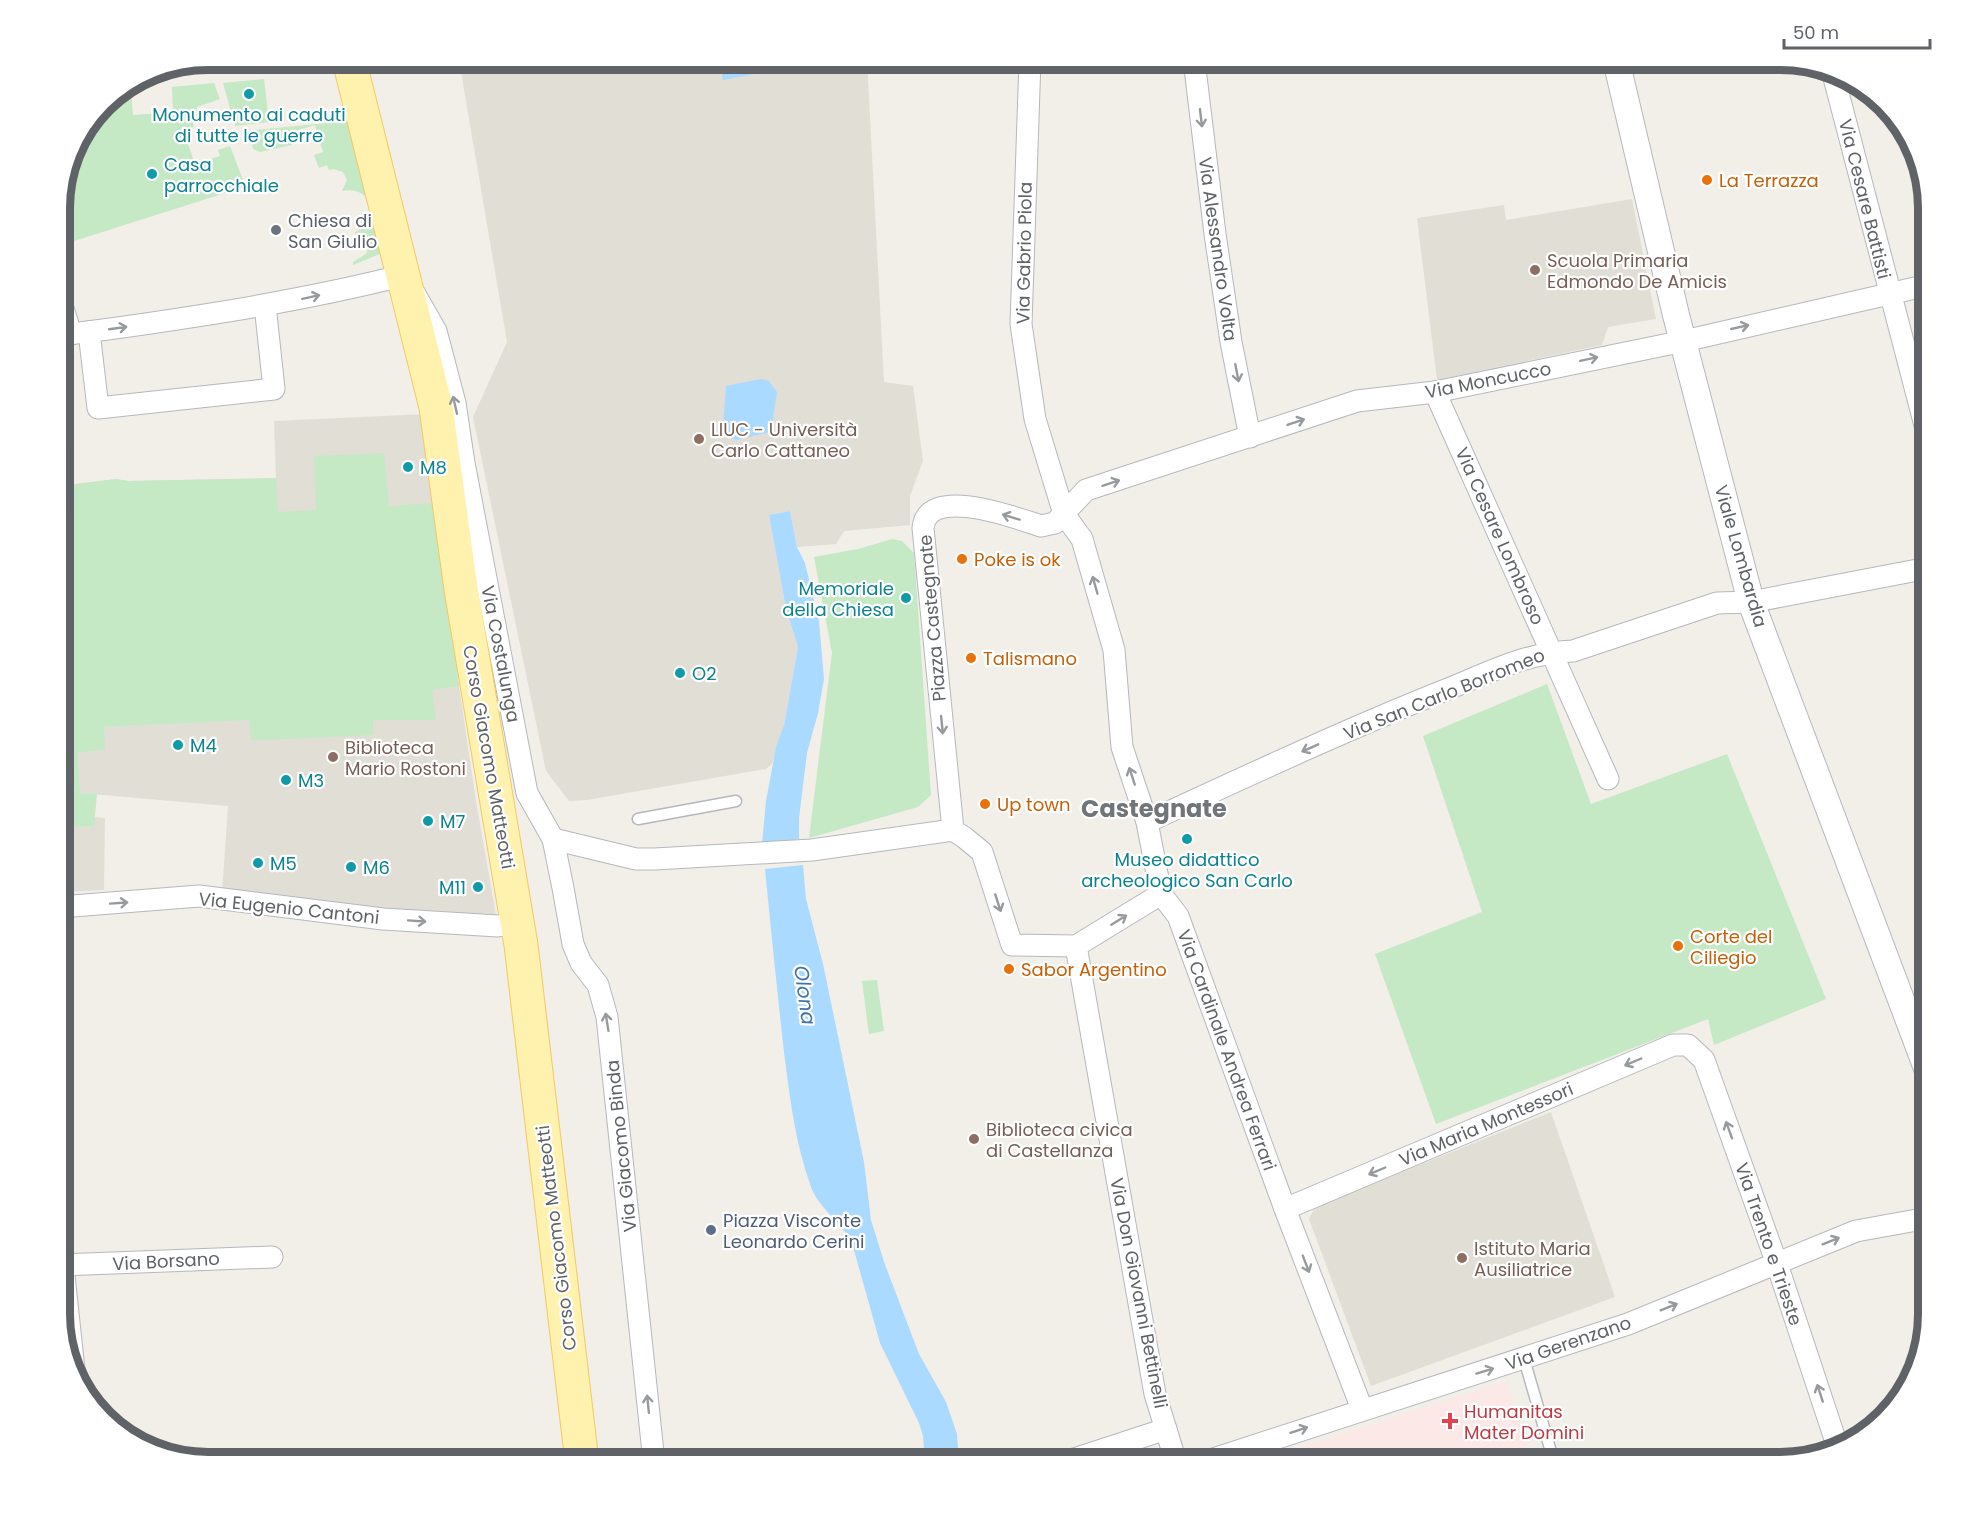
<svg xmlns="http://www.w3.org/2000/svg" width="1988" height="1522" viewBox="0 0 1988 1522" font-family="Poppins,sans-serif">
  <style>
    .education { fill: #e1ded6 }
    .medical { fill: #fce8e6 }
    .green { fill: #c5e8c5 }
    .water { fill: #aadaff }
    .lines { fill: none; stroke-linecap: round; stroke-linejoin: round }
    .service-casing { stroke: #b5b8bc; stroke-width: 13 }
    .minor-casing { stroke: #b5b8bc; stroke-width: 23 }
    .tertiary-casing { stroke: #b5b8bc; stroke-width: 28 }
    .primary-casing { stroke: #f2c960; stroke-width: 35 }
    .service { stroke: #fff; stroke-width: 10 }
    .minor { stroke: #fff; stroke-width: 21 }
    .tertiary { stroke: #fff; stroke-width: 26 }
    .primary { stroke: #fff2af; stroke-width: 33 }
    .oneway { stroke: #979a9d }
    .culture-dot { fill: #0f9aa8; stroke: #fff; stroke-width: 2 }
    .food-dot { fill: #e8710a; stroke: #fff; stroke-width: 2 }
    .worship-dot { fill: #6b7280; stroke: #fff; stroke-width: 2 }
    .education-dot { fill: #8d6e63; stroke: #fff; stroke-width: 2 }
    .service-dot { fill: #5c6f8a; stroke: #fff; stroke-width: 2 }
    .health-dot { fill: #e0444e; stroke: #fff; stroke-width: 2 }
    .labels { text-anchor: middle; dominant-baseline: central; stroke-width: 4.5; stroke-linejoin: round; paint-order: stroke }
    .culture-label { font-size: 18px; fill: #0d838f; stroke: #fff; text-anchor: start }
    .food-label { font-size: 18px; fill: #c56008; stroke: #fff; text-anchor: start }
    .street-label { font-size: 18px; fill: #5f6368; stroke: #fff }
    .worship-label { font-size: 18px; fill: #5b616d; stroke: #fff; text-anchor: start }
    .education-label { font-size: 18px; fill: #785e54; stroke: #fff; text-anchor: start }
    .service-label { font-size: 18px; fill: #4e5e75; stroke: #fff; text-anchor: start }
    .health-label { font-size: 18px; fill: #be3a42; stroke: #fff; text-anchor: start }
    .water-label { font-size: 20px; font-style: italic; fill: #4174aa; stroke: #fff }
    .district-label { font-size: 24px; font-weight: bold; fill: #70757a; stroke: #fff }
    .rim { fill: none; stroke: #5f6368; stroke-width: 8 }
  </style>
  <rect width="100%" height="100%" fill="#f1efe8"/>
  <g class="education">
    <path d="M459 60H719L760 73V60H867L884 382 913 386 923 461 910 496V525L844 531 836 544 797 547 790 511 769 515 786 609 798 647 784 725 772 764 766 769 587 800 569 801 546 771 473 417 507 342Z"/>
    <path d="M1632 199 1656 319 1608 327 1602 345 1437 380 1417 218 1504 205 1506 220Z"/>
    <path d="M427 414 435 503 459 686 476 801 497 921 222 894 228 806 80 793 78 752 103 727 250 719 60 486 116 479 128 481 276 478 274 421Z"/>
    <path d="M94 817 105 818 104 890 60 892V828L94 826Z"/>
    <path d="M1551 1112 1615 1297 1371 1386 1309 1219 1315 1207Z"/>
  </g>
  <path class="medical" d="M1506 1381 1531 1462H1257Z"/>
  <g class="green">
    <path d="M264 79 269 122 235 126 223 83Z"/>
    <path d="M214 83 220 99 197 107V111L190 114 194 127 183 130 195 164 220 156 218 150 230 146 244 183V187L71 242 64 240 60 235V199L75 143 110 97 118 92 131 91 133 115 173 112 172 87Z"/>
    <path d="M349 121 382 253 353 265V262L366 254 369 246 365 238 354 233C381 219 373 185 342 191L347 180 343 172 334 169 329 170 327 165 319 168 314 155 323 152 315 125 289 133 292 145 260 152 253 149 250 135 255 130Z"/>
    <path d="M384 453 389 506 435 503 459 686 432 690 436 720H373V735L266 740H251L249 720 104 727 105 750 78 752 80 793 97 794 94 826 60 828V486L116 479 128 481 276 478 278 512 316 510 314 456Z"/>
    <path d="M892 539 902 541 914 553 931 795 918 807 809 838 832 653 814 557 858 549Z"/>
    <path d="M1547 684 1591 804 1727 754 1826 999 1714 1045 1708 1019 1436 1124 1375 954 1482 912 1423 736Z"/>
    <path d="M877 980 884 1031 869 1034 862 981Z"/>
  </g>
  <g class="water">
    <path d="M719 60H758L760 73 723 80Z"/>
    <path d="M761 379 769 381 777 392 771 432 736 440 726 436 723 427 726 386Z"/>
    <path d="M790 511 797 547 805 563 819 621 824 679 818 713 807 753 799 818V839L762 844 766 801 776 747 784 725 798 647 786 609 769 515Z"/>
    <path d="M803 865 806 899 823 964 864 1162 871 1220 884 1262 919 1354 946 1402 957 1434 959 1462H925L923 1436 919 1423 880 1343 852 1243C842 1222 819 1209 811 1187 795 1142 790 1099 784 1052 777 991 771 930 765 869Z"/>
  </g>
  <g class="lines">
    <g class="service-casing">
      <g id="service">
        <path d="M638 819 736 801"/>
        <path d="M1524 1359 1554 1462"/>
      </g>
    </g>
    <g class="minor-casing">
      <g id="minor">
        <path d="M1030 60 1021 324 1035 419 1064 514 1082 539 1114 650 1122 747 1147 822 1161 894 1178 916 1285 1209 1362 1409"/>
        <path d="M1194 60 1215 234 1231 342 1250 437"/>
        <path d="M201 61 215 60"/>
        <path d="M1832 70 1928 437"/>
        <path d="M60 299 71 334"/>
        <path d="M89 332 98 408 274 389 265 305"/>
        <path d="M60 335C117 329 173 320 229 311 288 301 346 290 404 275L436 331 455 403 464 463 527 793 553 839 563 888 573 944 581 963 598 985 607 1017 654 1462"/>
        <path d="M1435 392 1608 779"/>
        <path d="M1147 822C1245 777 1343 731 1443 691 1486 674 1527 652 1573 651L1717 603 1751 602 1928 568"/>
        <path d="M553 839 636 859H655L812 850 953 830"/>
        <path d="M1161 894 1076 946 1012 945 982 852 965 838 953 830 923 528C927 484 1016 518 1041 526L1055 523 1086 490 1357 401 1435 392 1684 341 1928 285"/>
        <path d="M60 907 199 896 383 919 498 926 517 923"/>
        <path d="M1076 946 1155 1394 1176 1462"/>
        <path d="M1285 1209 1673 1045H1688L1704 1060 1777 1264 1838 1448"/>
        <path d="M60 1265 272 1257"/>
        <path d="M63 1266 75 1379"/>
        <path d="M1065 1462 1166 1429"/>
        <path d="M1204 1462 1628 1324 1856 1231 1928 1218"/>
      </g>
    </g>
    <g class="tertiary-casing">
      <path id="tertiary" d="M1616 60 1676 315 1751 602 1928 1071"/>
    </g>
    <g class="primary-casing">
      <path id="primary" d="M349 60 436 407 461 589 521 945 582 1462"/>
    </g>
    <use href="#service" class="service"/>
    <use href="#minor" class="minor"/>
    <use href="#tertiary" class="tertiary"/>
    <use href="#primary" class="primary"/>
  </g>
  <defs><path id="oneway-shaft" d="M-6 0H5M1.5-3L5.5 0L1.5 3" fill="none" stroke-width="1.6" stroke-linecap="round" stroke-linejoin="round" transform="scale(1.5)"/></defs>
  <g class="oneway">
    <use href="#oneway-shaft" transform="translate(1201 118) rotate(83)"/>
    <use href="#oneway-shaft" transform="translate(311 297) rotate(-12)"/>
    <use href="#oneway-shaft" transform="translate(1740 327) rotate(-13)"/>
    <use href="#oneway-shaft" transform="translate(118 328) rotate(-8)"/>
    <use href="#oneway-shaft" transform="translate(1589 359) rotate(-12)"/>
    <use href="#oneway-shaft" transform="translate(1237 373) rotate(79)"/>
    <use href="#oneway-shaft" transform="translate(455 405) rotate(-103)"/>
    <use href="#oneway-shaft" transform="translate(1296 422) rotate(-19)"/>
    <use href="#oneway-shaft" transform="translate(1111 483) rotate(-18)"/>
    <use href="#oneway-shaft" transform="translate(1011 517) rotate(-163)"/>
    <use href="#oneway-shaft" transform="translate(1095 585) rotate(-106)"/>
    <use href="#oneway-shaft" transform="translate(942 725) rotate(84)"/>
    <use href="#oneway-shaft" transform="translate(1310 748) rotate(156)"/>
    <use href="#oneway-shaft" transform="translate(1132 776) rotate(-108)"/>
    <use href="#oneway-shaft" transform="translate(119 903) rotate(-4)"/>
    <use href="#oneway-shaft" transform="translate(998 903) rotate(72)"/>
    <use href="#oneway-shaft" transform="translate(1119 920) rotate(-32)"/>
    <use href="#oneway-shaft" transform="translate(417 921) rotate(4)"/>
    <use href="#oneway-shaft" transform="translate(607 1022) rotate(-99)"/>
    <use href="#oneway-shaft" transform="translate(1633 1062) rotate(157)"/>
    <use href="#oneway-shaft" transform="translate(1729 1130) rotate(-110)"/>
    <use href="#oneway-shaft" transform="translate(1377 1171) rotate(157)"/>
    <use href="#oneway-shaft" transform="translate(1831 1241) rotate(-22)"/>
    <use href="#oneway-shaft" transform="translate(1306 1264) rotate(69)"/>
    <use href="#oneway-shaft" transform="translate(1669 1307) rotate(-22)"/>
    <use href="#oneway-shaft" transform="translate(1485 1371) rotate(-17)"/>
    <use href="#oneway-shaft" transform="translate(1820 1393) rotate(-108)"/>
    <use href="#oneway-shaft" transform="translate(648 1404) rotate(-96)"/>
    <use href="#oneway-shaft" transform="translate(1299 1430) rotate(-18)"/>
  </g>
  <g class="culture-dot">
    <circle cx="249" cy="94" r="6"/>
    <circle cx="152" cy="174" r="6"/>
    <circle cx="408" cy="467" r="6"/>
    <circle cx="906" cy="598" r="6"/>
    <circle cx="680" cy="673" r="6"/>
    <circle cx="178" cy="745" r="6"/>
    <circle cx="286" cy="780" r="6"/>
    <circle cx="428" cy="821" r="6"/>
    <circle cx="1187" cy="839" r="6"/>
    <circle cx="258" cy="863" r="6"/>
    <circle cx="351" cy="867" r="6"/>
    <circle cx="478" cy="887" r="6"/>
  </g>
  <g class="food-dot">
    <circle cx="1707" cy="180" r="6"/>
    <circle cx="962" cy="559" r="6"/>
    <circle cx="971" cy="658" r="6"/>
    <circle cx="985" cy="804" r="6"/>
    <circle cx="1678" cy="946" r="6"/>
    <circle cx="1009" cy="969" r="6"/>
  </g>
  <circle class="worship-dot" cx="276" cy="230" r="6"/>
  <g class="education-dot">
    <circle cx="1535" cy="270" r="6"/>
    <circle cx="699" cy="439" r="6"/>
    <circle cx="333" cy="757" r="6"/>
    <circle cx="974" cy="1139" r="6"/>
    <circle cx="1462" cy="1258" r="6"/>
  </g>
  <circle class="service-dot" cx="711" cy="1230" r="6"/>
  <path class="health-dot" d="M1447 1412h6v6h6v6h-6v6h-6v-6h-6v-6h6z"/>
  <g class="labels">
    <g class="culture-label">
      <text x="249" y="114" text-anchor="middle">Monumento ai caduti<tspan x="249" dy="21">di tutte le guerre</tspan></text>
      <text x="164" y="164">Casa<tspan x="164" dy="21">parrocchiale</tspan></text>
      <text x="420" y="467">M8</text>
      <text x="894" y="588" text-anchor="end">Memoriale<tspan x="894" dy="21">della Chiesa</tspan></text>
      <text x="692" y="673">O2</text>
      <text x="190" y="745">M4</text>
      <text x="298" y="780">M3</text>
      <text x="440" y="821">M7</text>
      <text x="1187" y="859" text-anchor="middle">Museo didattico<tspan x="1187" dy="21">archeologico San Carlo</tspan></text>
      <text x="270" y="863">M5</text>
      <text x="363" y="867">M6</text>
      <text x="466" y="887" text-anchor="end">M11</text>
    </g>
    <g class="food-label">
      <text x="1719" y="180">La Terrazza</text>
      <text x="974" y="559">Poke is ok</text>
      <text x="983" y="658">Talismano</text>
      <text x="997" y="804">Up town</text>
      <text x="1690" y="936">Corte del<tspan x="1690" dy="21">Ciliegio</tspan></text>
      <text x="1021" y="969">Sabor Argentino</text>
    </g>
    <g class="street-label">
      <text transform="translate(1865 199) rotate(76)">Via Cesare Battisti</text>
      <text transform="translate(1218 249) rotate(82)">Via Alessandro Volta</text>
      <text transform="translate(1024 253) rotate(-89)">Via Gabrio Piola</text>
      <text transform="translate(1488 380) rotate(-11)">Via Moncucco</text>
      <text transform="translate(1500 536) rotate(66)">Via Cesare Lombroso</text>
      <text transform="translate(1741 556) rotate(74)">Viale Lombardia</text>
      <text transform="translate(932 618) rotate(-95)">Piazza Castegnate</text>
      <text transform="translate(501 654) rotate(79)">Via Costalunga</text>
      <text transform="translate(1444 694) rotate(-22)">Via San Carlo Borromeo</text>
      <text transform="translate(489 757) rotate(80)">Corso Giacomo Matteotti</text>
      <text transform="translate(289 908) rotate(6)">Via Eugenio Cantoni</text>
      <text transform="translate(1227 1050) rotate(70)">Via Cardinale Andrea Ferrari</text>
      <text transform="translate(1486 1124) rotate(-23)">Via Maria Montessori</text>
      <text transform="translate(621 1146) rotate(-96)">Via Giacomo Binda</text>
      <text transform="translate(556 1238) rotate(-97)">Corso Giacomo Matteotti</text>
      <text transform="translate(1769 1244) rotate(71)">Via Trento e Trieste</text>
      <text transform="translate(166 1261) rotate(-3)">Via Borsano</text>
      <text transform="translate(1139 1293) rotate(79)">Via Don Giovanni Bettinelli</text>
      <text transform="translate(1568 1343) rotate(-19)">Via Gerenzano</text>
    </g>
    <g class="worship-label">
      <text x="288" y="220">Chiesa di<tspan x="288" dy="21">San Giulio</tspan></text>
    </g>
    <g class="education-label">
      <text x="1547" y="260">Scuola Primaria<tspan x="1547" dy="21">Edmondo De Amicis</tspan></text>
      <text x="711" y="429">LIUC - Università<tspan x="711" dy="21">Carlo Cattaneo</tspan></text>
      <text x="345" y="747">Biblioteca<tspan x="345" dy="21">Mario Rostoni</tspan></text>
      <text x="986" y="1129">Biblioteca civica<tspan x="986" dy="21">di Castellanza</tspan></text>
      <text x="1474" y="1248">Istituto Maria<tspan x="1474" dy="21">Ausiliatrice</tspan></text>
    </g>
    <g class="service-label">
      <text x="723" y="1220">Piazza Visconte<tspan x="723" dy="21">Leonardo Cerini</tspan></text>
    </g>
    <g class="health-label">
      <text x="1464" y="1411">Humanitas<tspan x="1464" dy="21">Mater Domini</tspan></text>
    </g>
    <g class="water-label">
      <text transform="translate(805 995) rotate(82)">Olona</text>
    </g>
    <g class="district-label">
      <text x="1154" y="808">Castegnate</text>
    </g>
  </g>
  <path d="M0 0H1988V1522H0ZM208 70H1780A138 138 0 0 1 1918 208V1314A138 138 0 0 1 1780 1452H208A138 138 0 0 1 70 1314V208A138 138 0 0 1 208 70Z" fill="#fff" fill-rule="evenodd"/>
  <path class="rim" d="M208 70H1780A138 138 0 0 1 1918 208V1314A138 138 0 0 1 1780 1452H208A138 138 0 0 1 70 1314V208A138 138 0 0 1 208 70Z"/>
  <path d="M1784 39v9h146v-9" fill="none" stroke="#5f6368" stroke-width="3"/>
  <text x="1793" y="39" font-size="18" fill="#5f6368" stroke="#ffffff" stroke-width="4.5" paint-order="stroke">50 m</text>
</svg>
